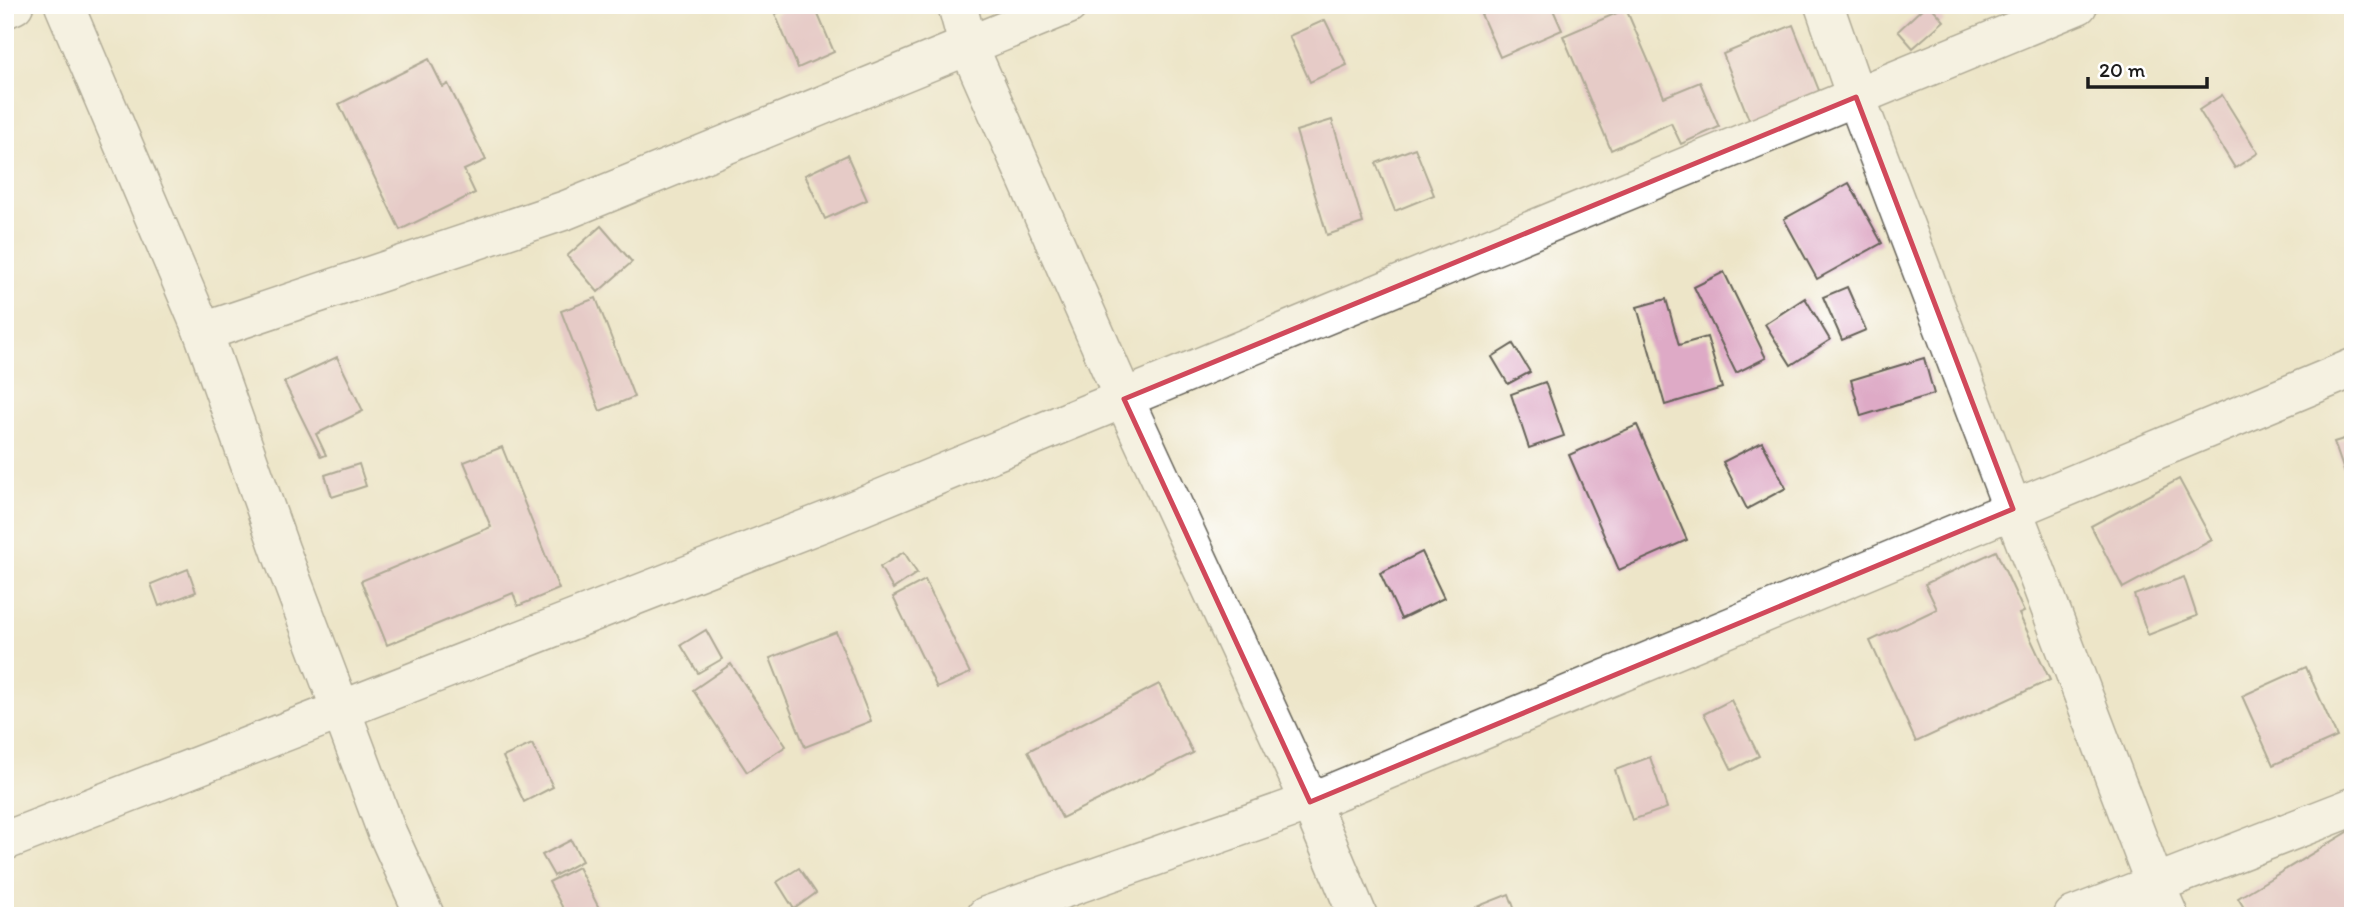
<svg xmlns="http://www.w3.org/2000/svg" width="2358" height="921" viewBox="0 0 2358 921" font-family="Itim,sans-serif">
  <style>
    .building { fill: #deaac6 }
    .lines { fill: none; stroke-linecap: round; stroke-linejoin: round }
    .minor-casing { stroke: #656258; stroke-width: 41 }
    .minor { stroke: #fff; stroke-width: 38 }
    .marked { fill: none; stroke: #d1495b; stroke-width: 5; stroke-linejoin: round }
  </style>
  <rect width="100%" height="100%" fill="#fff"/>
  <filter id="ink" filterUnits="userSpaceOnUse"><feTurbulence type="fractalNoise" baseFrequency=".0143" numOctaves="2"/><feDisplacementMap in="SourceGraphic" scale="14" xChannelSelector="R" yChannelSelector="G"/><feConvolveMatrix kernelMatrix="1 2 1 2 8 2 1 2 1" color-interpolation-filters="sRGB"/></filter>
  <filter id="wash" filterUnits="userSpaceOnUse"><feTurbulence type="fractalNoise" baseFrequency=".00686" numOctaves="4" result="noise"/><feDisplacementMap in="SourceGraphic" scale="28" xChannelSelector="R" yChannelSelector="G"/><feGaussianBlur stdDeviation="1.57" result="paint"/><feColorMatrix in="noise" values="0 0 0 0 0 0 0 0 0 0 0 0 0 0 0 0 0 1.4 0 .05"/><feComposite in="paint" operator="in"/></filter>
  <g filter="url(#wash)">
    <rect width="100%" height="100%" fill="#ede5c8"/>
    <g id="blocks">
      <g class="building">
        <path d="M795 5H814L834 52 798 68 775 14Z"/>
        <path d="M1477 5H1551L1562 30 1500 57Z"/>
        <path d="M1926 5H1930L1944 21 1913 48 1898 31Z"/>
        <path d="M1626 9 1664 97 1700 82 1719 127 1681 144 1671 123 1611 150 1563 36Z"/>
        <path d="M1325 20 1347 65 1310 82 1289 36Z"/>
        <path d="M1793 25 1822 98 1752 127 1723 54Z"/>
        <path d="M429 59 443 87 448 84 486 160 464 170 475 193 400 230 339 104Z"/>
        <path d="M2222 95 2258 153 2235 168 2199 110Z"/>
        <path d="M1332 120 1363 223 1327 235 1296 131Z"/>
        <path d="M1415 148 1434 195 1395 211 1376 163Z"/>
        <path d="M847 155 867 200 825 219 805 175Z"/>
        <path d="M1849 183 1882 243 1817 279 1784 219Z"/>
        <path d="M601 226 632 262 598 292 567 256Z"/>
        <path d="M1724 272 1766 358 1736 373 1694 287Z"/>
        <path d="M1847 287 1866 330 1842 340 1823 297Z"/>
        <path d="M596 298 634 397 600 411 561 311Z"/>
        <path d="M1805 298 1830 340 1791 365 1765 324Z"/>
        <path d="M1666 299 1679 345 1707 337 1722 388 1665 405 1637 307Z"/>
        <path d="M1513 344 1530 372 1508 384 1492 357Z"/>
        <path d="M337 357 363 411 316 434 326 455 321 457 284 382Z"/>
        <path d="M1924 358 1934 394 1861 416 1851 380Z"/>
        <path d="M1545 382 1564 436 1529 448 1511 394Z"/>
        <path d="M1637 425 1687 540 1619 570 1569 455Z"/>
        <path d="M2353 436V494H2352L2334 442Z"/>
        <path d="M1762 442 1786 488 1747 509 1723 462Z"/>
        <path d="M502 447 559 589 518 606 513 593 387 645 361 581 491 527 464 462Z"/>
        <path d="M359 464 366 486 332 497 325 475Z"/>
        <path d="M2179 479 2212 540 2123 588 2091 526Z"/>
        <path d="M1996 551 2024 612 2019 614 2050 680 1916 742 1870 641 1937 609 1925 584Z"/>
        <path d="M904 552 917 573 893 589 880 567Z"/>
        <path d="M1422 552 1444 598 1401 619 1380 573Z"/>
        <path d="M188 569 196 592 159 606 151 584Z"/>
        <path d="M2184 577 2197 616 2148 635 2134 595Z"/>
        <path d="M925 580 970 673 937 688 893 597Z"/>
        <path d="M706 630 722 659 698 673 681 645Z"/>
        <path d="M836 632 871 721 805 747 770 658Z"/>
        <path d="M731 664 786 746 747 772 693 690Z"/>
        <path d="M2306 667 2337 737 2273 765 2242 696Z"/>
        <path d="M1159 684 1193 753 1062 818 1028 751Z"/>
        <path d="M1731 700 1759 756 1732 770 1704 714Z"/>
        <path d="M532 744 553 787 524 802 503 757Z"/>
        <path d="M1650 757 1667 808 1632 820 1615 770Z"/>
        <path d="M2353 829V912L2347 916H2249L2238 898Z"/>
        <path d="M571 840 582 861 554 876 542 855Z"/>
        <path d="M578 867 603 916H567L549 882Z"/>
        <path d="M799 868 816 893 794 909 777 882Z"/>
        <path d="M1509 894 1517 916H1479L1476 907Z"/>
      </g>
    </g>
  </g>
  <g filter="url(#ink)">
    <use href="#blocks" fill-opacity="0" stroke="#656258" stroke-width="2"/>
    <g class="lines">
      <g class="minor-casing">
        <g id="minor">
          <path d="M64 5 203 332 281 552 341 710 386 830 425 916"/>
          <path d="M957 5 968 45 1124 399 1310 802 1358 916"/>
          <path d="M1824 5 1856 97 2155 884 2169 916"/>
          <path d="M5 9 14 5"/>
          <path d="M203 332 566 210 1068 5"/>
          <path d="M5 841 834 518 2078 5"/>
          <path d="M986 916 1310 802 2353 368"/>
          <path d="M2073 916 2353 807"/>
        </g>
      </g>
      <use href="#minor" class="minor"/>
    </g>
  </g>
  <path d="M0 0H2358V921H0ZM1856 97 2013 509 1310 802 1124 399Z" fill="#ede5c8" fill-opacity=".55" fill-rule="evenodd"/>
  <path class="marked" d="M1856 97 2013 509 1310 802 1124 399Z"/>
  <rect width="2358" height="921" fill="none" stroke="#fff" stroke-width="28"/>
  <path d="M2088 77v10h119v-10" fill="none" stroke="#1c1c1c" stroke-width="3.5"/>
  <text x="2099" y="77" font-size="21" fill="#1c1c1c" stroke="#ffffff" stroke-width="5" paint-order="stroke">20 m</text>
</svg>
